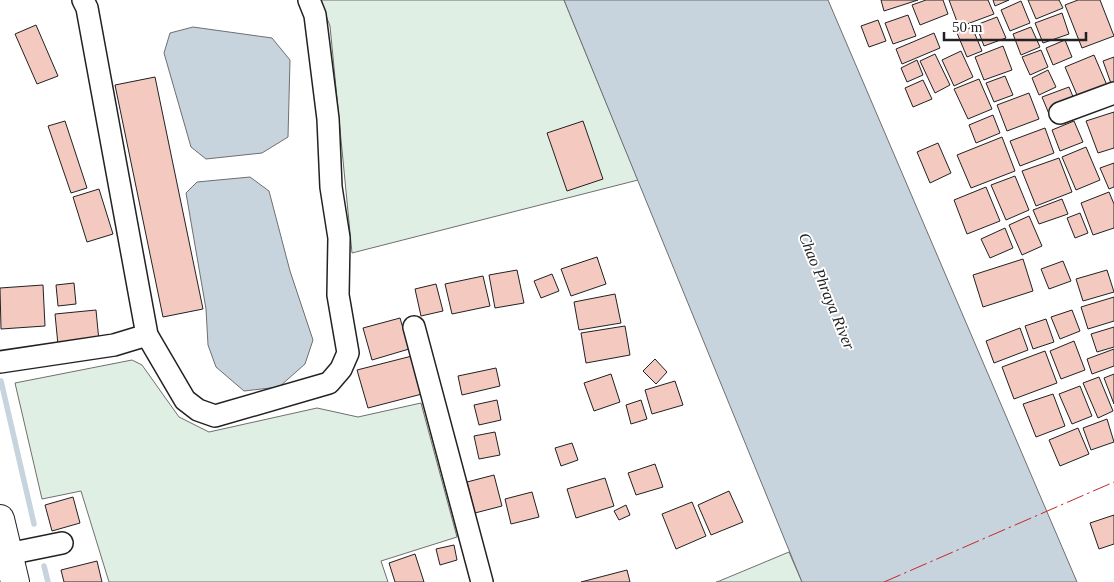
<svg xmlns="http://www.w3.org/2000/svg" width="1114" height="582" viewBox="0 0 1114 582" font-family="Georgia,serif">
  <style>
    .green { fill: #e0efe3; stroke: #6f6f6f }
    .water { fill: #c7d3dd; stroke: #6f6f6f }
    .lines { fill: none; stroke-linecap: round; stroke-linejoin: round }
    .stream { stroke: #c7d3dd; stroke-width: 5.5 }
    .building { fill: #f3c9c0; stroke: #222 }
    .minor-casing { stroke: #222; stroke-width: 24 }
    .major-casing { stroke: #222; stroke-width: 30 }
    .minor { stroke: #fff; stroke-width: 21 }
    .major { stroke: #fff; stroke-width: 28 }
    .power { stroke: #c62828; stroke-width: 1; stroke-dasharray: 18 4 2.5 4; stroke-linecap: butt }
    .labels { text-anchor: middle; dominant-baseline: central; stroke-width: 4; stroke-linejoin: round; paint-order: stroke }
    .water-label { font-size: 16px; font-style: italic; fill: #222; stroke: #fff }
  </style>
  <rect width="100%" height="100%" fill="#fff"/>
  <g class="green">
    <path d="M320 0H564L638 180 352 253 330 26Z"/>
    <path d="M132 360 142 365 179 417 209 432 317 408 358 417 421 403 457 537 381 561 388 582H109L81 491 42 499 15 383Z"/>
    <path d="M789 552 802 582H716H717Z"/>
  </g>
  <g class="water">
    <path d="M564 0H828L1077 582H802Z"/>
    <path d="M193 27 272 38 290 60 288 137 262 153 206 159 191 147 164 53 170 33Z"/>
    <path d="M250 177 269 191 290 271 313 340 305 364 279 387 244 391 216 367 208 345 206 309 186 193 197 182Z"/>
  </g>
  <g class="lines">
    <g class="stream">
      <path d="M1 381 34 524"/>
      <path d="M44 566 48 582"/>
    </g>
  </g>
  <g class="building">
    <path d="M881 0H918L884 11Z"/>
    <path d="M926 0H943L948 14 920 25 912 5Z"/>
    <path d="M949 0H988L994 14 959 27Z"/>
    <path d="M993 0H1009L995 6Z"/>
    <path d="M1028 0H1059L1063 8 1036 19Z"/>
    <path d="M1078 0H1100L1114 36 1082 48 1065 5Z"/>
    <path d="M1021 1 1030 23 1010 31 1001 10Z"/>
    <path d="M1062 13 1069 34 1043 43 1035 23Z"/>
    <path d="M908 15 916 36 893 44 885 23Z"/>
    <path d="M997 17 1006 38 984 46 976 25Z"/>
    <path d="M878 20 886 41 869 47 861 26Z"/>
    <path d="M36 25 58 76 37 84 15 34Z"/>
    <path d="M972 27 982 51 967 57 957 33Z"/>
    <path d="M1031 27 1040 47 1021 55 1013 34Z"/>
    <path d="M934 33 940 48 902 64 896 49Z"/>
    <path d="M1065 40 1072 57 1053 65 1046 48Z"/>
    <path d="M1003 46 1012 70 984 80 975 57Z"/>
    <path d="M1041 50 1048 67 1030 75 1022 57Z"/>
    <path d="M961 51 973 77 954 86 942 60Z"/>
    <path d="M935 54 950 85 935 93 920 61Z"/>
    <path d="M1094 55 1109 90 1080 102 1065 67Z"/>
    <path d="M1114 57V89H1113L1103 61Z"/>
    <path d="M917 60 923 75 907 82 901 68Z"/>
    <path d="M1048 70 1056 87 1039 95 1032 78Z"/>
    <path d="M1005 76 1013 95 994 102 986 83Z"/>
    <path d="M155 77 203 309 163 317 115 85Z"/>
    <path d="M979 79 992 109 968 119 954 89Z"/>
    <path d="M923 80 932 99 913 107 905 88Z"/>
    <path d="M1069 87 1076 104 1049 114 1042 97Z"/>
    <path d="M1029 93 1039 119 1007 131 997 105Z"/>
    <path d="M1114 112V148L1098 153 1086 121Z"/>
    <path d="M993 115 1000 133 976 143 969 125Z"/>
    <path d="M65 121 87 188 71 193 48 126Z"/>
    <path d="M583 121 603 179 567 191 547 133Z"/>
    <path d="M1074 121 1083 142 1060 151 1052 130Z"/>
    <path d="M1045 128 1054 153 1020 166 1010 141Z"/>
    <path d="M1002 137 1015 171 971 188 957 155Z"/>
    <path d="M938 143 951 173 930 183 917 152Z"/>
    <path d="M1086 147 1100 180 1076 190 1062 157Z"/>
    <path d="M1059 158 1072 192 1036 206 1022 171Z"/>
    <path d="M1114 163V187L1109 189 1100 168Z"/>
    <path d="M1015 176 1029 210 1006 220 991 185Z"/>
    <path d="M986 187 1000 221 967 234 954 200Z"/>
    <path d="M99 189 113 234 87 242 73 197Z"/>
    <path d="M1109 192 1114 204V228L1093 235 1081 203Z"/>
    <path d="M1062 199 1068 214 1039 224 1033 210Z"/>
    <path d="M1080 213 1088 233 1075 238 1067 218Z"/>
    <path d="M1029 216 1042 246 1022 255 1009 225Z"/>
    <path d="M1005 228 1013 248 990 258 981 239Z"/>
    <path d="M597 257 606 284 571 296 561 269Z"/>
    <path d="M1023 259 1033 291 983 307 973 275Z"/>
    <path d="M1063 261 1071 281 1049 289 1041 269Z"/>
    <path d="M517 270 524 303 495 308 489 275Z"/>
    <path d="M1107 270 1114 292 1083 301 1076 279Z"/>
    <path d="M552 274 559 291 541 298 534 281Z"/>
    <path d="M483 276 490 306 452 314 445 284Z"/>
    <path d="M74 283 76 304 58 306 56 285Z"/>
    <path d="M436 284 443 311 421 316 415 289Z"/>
    <path d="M43 285 45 326 1 329 0 288Z"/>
    <path d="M615 294 621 323 579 330 574 302Z"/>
    <path d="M1114 297V321L1088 329 1081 307Z"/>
    <path d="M96 310 99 341 58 345 55 314Z"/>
    <path d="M1072 310 1080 331 1060 339 1051 317Z"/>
    <path d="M400 318 409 349 372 360 363 328Z"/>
    <path d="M1046 319 1054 342 1033 349 1025 326Z"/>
    <path d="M625 326 630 355 586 363 581 333Z"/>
    <path d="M1114 327V347L1097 352 1091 334Z"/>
    <path d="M1020 328 1028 350 994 363 986 341Z"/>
    <path d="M1074 341 1085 370 1061 379 1050 351Z"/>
    <path d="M1114 349V366L1092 374 1087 359Z"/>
    <path d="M1045 351 1057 383 1014 399 1002 367Z"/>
    <path d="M412 356 422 394 368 408 357 370Z"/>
    <path d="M655 359 667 372 656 384 643 371Z"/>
    <path d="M496 368 500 386 462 395 458 376Z"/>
    <path d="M611 374 620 402 594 411 584 383Z"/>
    <path d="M1114 374V404L1104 378Z"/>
    <path d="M1099 377 1113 411 1098 418 1083 383Z"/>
    <path d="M675 381 683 405 652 414 645 390Z"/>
    <path d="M1080 386 1092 416 1072 424 1059 394Z"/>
    <path d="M1053 394 1065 426 1036 437 1023 404Z"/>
    <path d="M497 400 501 420 479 425 474 405Z"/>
    <path d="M641 400 647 419 631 424 626 405Z"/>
    <path d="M1107 419 1114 442 1091 450 1083 428Z"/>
    <path d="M1078 428 1089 454 1060 466 1049 440Z"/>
    <path d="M495 432 500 455 479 459 474 436Z"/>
    <path d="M572 443 578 460 561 466 555 448Z"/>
    <path d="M655 464 663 487 636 495 628 473Z"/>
    <path d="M494 475 502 506 475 513 467 482Z"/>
    <path d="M605 478 614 506 576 518 567 489Z"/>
    <path d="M729 491 743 522 711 535 698 505Z"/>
    <path d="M532 492 539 517 511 524 505 499Z"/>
    <path d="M73 497 80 523 52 531 45 505Z"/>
    <path d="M692 502 706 536 676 549 662 514Z"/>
    <path d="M626 505 630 515 619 520 614 511Z"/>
    <path d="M1114 515V544L1099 549 1090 523Z"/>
    <path d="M454 545 457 560 440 565 436 549Z"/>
    <path d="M415 554 424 582H395L389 563Z"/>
    <path d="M97 561 102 582H64L61 570Z"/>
    <path d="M627 570 630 582H581Z"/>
  </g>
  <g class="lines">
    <g class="minor-casing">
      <g id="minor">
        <path d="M83 0 87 8 147 335 185 400 198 410 215 416 329 383 341 369 348 353 338 295 339 238 331 187 328 119 315 15 309 0"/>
        <path d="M1060 113 1114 93"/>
        <path d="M414 327 482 582"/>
        <path d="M0 362 114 345 147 335"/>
        <path d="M8 554 62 543"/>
      </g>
    </g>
    <g class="major-casing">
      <path id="major" d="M0 519 15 582"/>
    </g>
    <use href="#minor" class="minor"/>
    <use href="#major" class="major"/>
    <path class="power" d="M884 582 1114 482"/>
  </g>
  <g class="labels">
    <g class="water-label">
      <text transform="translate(827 291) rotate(68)">Chao Phraya River</text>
    </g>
  </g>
  <path d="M944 32v8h142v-8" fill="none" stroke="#222222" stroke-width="2.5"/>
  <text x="952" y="32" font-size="15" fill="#222222" stroke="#ffffff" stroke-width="4" paint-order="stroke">50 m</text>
</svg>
